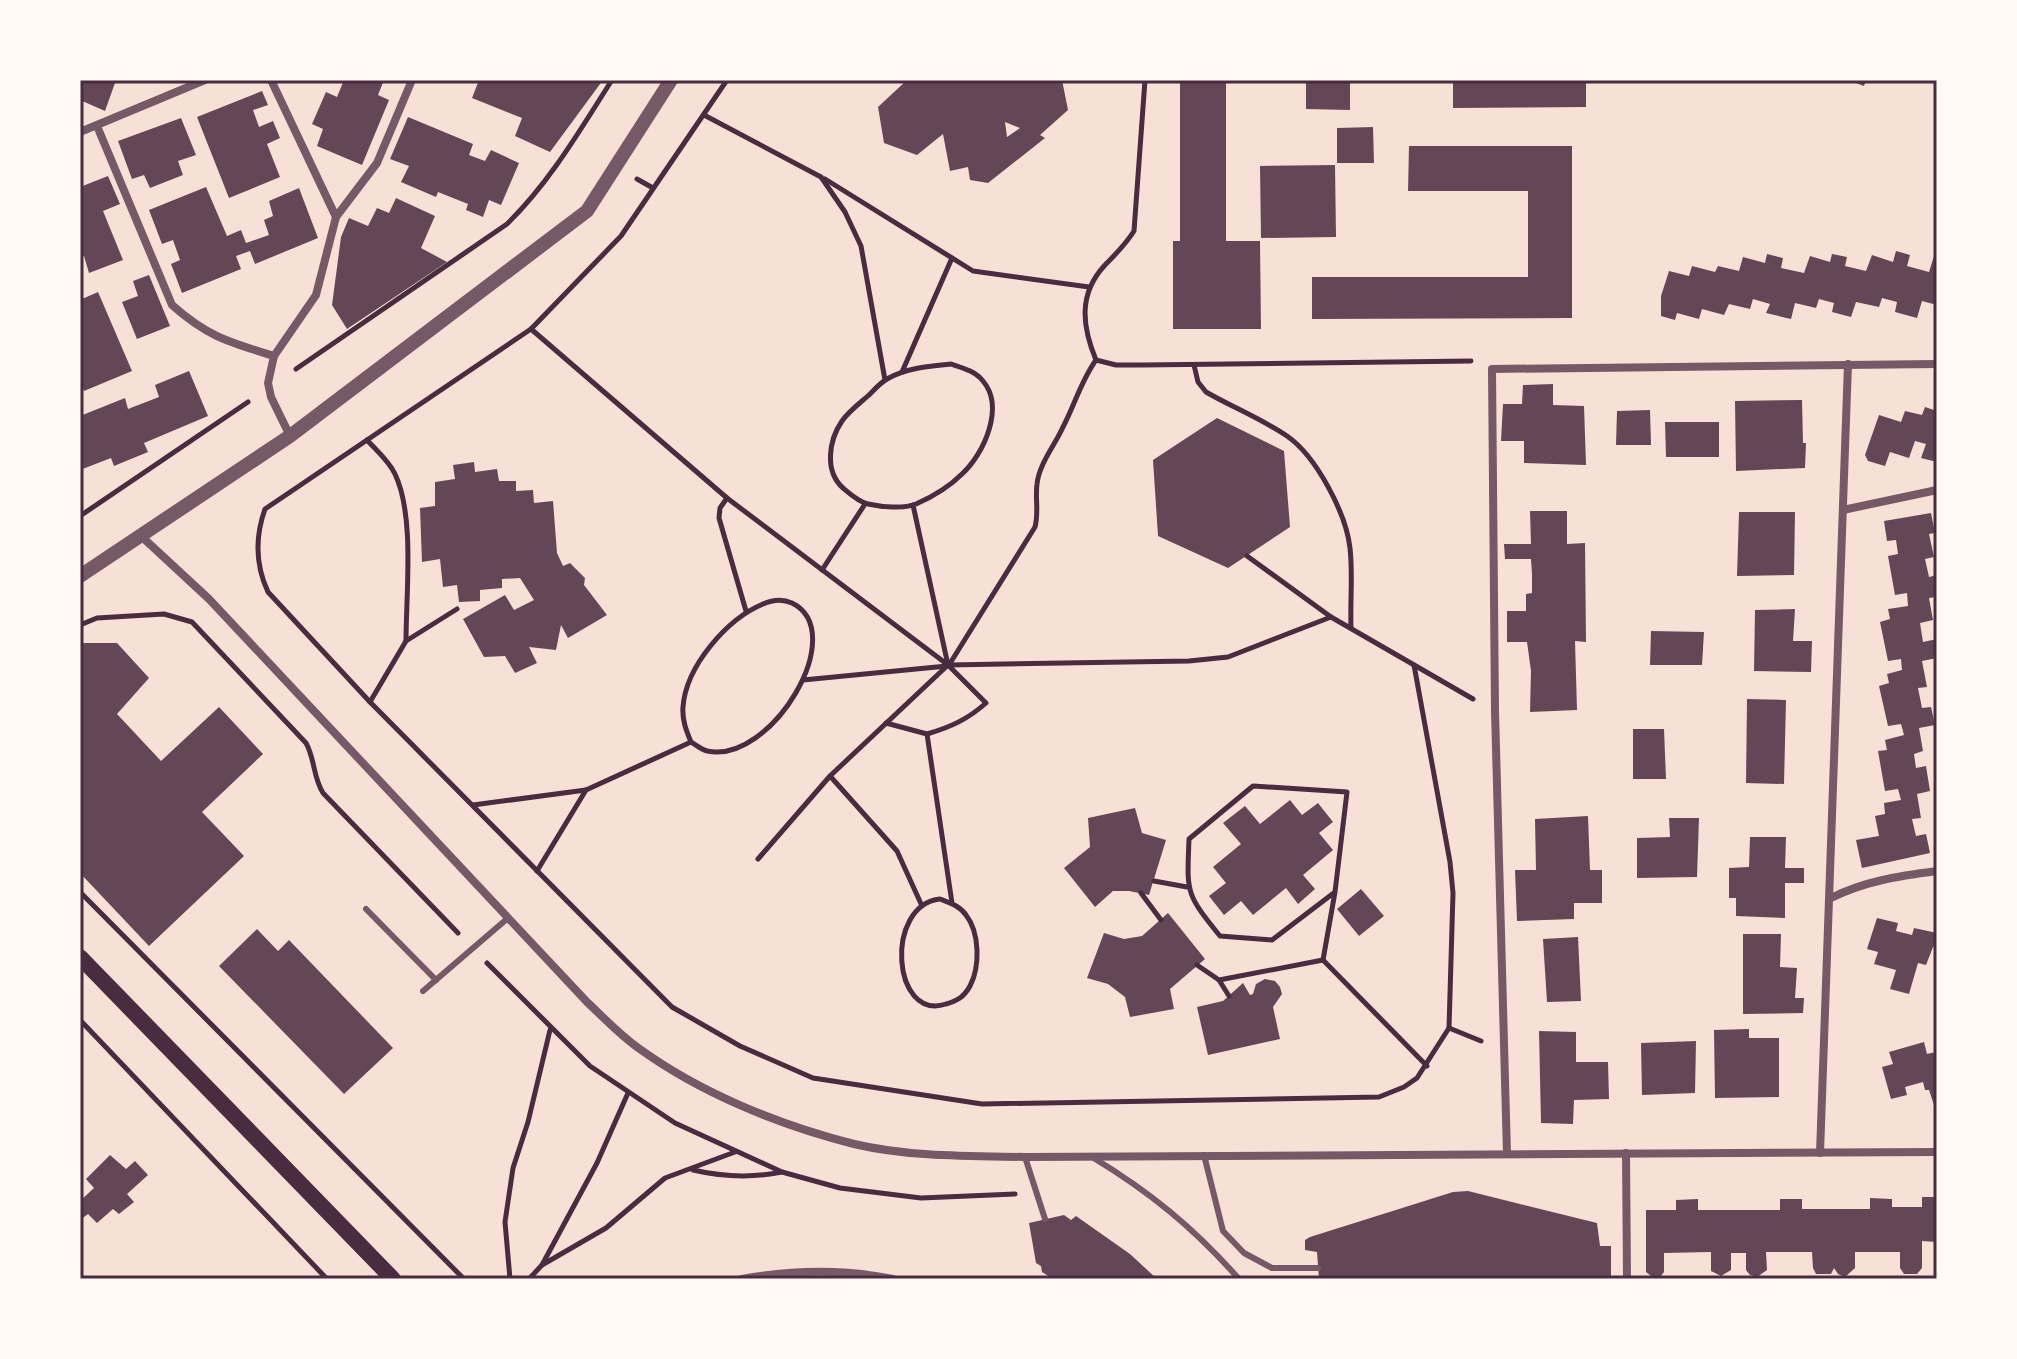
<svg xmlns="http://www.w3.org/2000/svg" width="2017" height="1359" viewBox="0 0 2017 1359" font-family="'PT Serif',serif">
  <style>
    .building { fill: #644757; fill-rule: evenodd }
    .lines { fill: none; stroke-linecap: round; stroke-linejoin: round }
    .path { stroke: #4a2c40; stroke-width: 5 }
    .service { stroke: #755966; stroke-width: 6 }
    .minor { stroke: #755966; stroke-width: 8 }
    .tertiary { stroke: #755966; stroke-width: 14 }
    .secondary { stroke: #4a2c40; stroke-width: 16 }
    .neatline { fill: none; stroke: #4a2c40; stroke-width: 3 }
  </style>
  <rect width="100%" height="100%" fill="#f7e1d7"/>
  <g class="building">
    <path d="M80 80H116L105 111 80 100Z"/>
    <path d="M344 80H384L378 95 389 100 362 165 317 146 323 129 312 124 326 92 337 97Z"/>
    <path d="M479 80H603L550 152 515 136 522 118 472 98Z"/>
    <path d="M907 80H1062L1068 110 1040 135 1045 138 988 183 970 180 968 167 950 171 943 134 917 155 884 143 878 107ZM1005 122 1020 128 1007 137Z"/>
    <path d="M1180 80H1226V241H1260L1261 329H1173V241H1180Z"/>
    <path d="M1306 80H1350V110L1306 109Z"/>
    <path d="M1453 80H1586V107L1453 108Z"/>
    <path d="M1848 80H1866L1864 86Z"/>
    <path d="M262 91 268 105 253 110 259 127 273 121 280 138 267 144 280 177 229 198 197 117Z"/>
    <path d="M408 117 473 144 469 155 485 161 491 150 519 163 501 205 489 200 483 217 466 210 468 204 438 192 436 197 401 182 409 166 390 159Z"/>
    <path d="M181 118 196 155 178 161 183 175 150 188 144 175 132 179 118 141Z"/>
    <path d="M1373 127 1374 163H1337V128Z"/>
    <path d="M1409 146H1572V318L1312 319V277H1528V191H1408Z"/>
    <path d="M1335 165 1336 237 1261 238 1260 166Z"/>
    <path d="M108 176 120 204 103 211 123 260 89 273 84 256 80 257V187Z"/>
    <path d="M206 187 227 236 241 230 246 243 269 235 264 220 273 216 269 201 299 188 318 238 255 264 250 251 236 256 241 269 182 293 171 264 180 260 173 240 162 244 149 210Z"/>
    <path d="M396 198 435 216 421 248 447 262 347 329 332 305 341 237 349 218 368 226 377 208 389 213Z"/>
    <path d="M1896 251 1910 255 1907 266 1929 272 1934 256 1937 257V305L1922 301 1917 318 1895 312 1897 302 1882 298 1879 307 1856 302 1851 317 1832 312 1834 303 1819 299 1816 308 1795 303 1791 319 1766 313 1770 304 1753 299 1750 309 1729 304 1724 315 1702 309 1699 319 1677 313 1675 320 1661 316V296L1669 271 1689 276 1692 266 1715 272 1718 266 1739 271 1743 257 1765 263 1767 254 1783 258 1781 268 1804 273 1810 256 1830 262 1832 254 1847 257 1845 266 1866 271 1872 255 1893 262Z"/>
    <path d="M149 275 170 326 137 339 122 302 138 296 133 281Z"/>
    <path d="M98 292 132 371 84 391 80 380V293L82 299Z"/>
    <path d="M189 371 208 416 144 443 148 452 114 466 111 458 80 470V416L125 398 128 409 159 397 155 385Z"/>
    <path d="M1553 384V405L1584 406 1586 465 1524 463V441H1501L1503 404H1522L1523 385Z"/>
    <path d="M1802 400 1803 443H1806L1805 468 1736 471 1735 401Z"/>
    <path d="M1925 407 1937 411V462L1921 458 1926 444 1915 441 1909 458 1890 452 1885 466 1868 461 1865 455 1879 415 1901 422 1905 411 1922 415Z"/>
    <path d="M1650 410 1651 445H1616L1617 411Z"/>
    <path d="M1217 418 1284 451 1290 527 1228 568 1158 536 1153 460Z"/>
    <path d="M1665 422H1719V457H1666Z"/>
    <path d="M474 462 475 472 497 469 499 481H516V491L533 490 534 503 553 501 557 553 563 566 570 563 585 578 584 585 607 615 568 638 561 625 556 650 529 647 537 663 515 673 505 656 484 657 463 619 505 595 514 610 534 600 520 578 502 579V588L480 590V601L459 602 457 585 443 587 440 559 422 562 420 508 435 506V482L455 479 453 465Z"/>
    <path d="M1530 511H1567V544L1585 543 1586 642 1575 641 1577 710 1530 712 1531 671 1527 642H1507V611H1526V594L1532 593V574L1531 559H1505L1504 544H1531Z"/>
    <path d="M1739 512H1795L1794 575 1737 576Z"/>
    <path d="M1931 513 1935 533 1929 534 1934 557 1925 559 1929 577 1937 575V597L1929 598 1933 620 1920 623 1923 642 1937 639V658L1922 661 1927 687 1918 688 1922 708 1931 707 1935 725 1919 728 1923 751 1914 754 1916 768 1926 766 1930 791 1917 794 1921 818 1912 819 1916 836 1926 834 1930 853 1862 868 1856 840 1879 836 1875 816 1885 814 1884 803 1901 800 1898 789 1885 791 1878 751 1887 750 1885 740 1904 735 1901 724 1888 726 1879 686 1889 683 1887 674 1902 670 1901 659 1888 661 1880 622 1890 619 1888 609 1908 606 1907 593 1895 595 1888 556 1898 554 1896 540 1887 541 1884 521Z"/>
    <path d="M1795 609 1793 641H1812L1811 672 1754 671 1755 610Z"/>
    <path d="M1651 631 1704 632 1702 665H1650Z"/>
    <path d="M80 643H117L149 678 117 714 161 761 219 707 263 754 202 812 244 856 149 946 80 873Z"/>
    <path d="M1747 699 1786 700 1784 784 1746 783Z"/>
    <path d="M1633 729H1664L1666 779H1633Z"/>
    <path d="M1290 800 1302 815 1318 803 1333 822 1319 833 1333 850 1303 875 1315 889 1298 904 1286 888 1253 915 1241 901 1224 915 1209 896 1226 883 1213 867 1241 844 1223 823 1245 806 1260 824Z"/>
    <path d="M1135 808 1142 833 1166 840 1149 895 1129 891H1113L1095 907 1064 868 1090 847 1088 818Z"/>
    <path d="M1588 816 1590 870H1602V903H1574V919L1517 921 1515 870H1536L1535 819Z"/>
    <path d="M1669 818H1699L1697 877 1637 878V838L1670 837Z"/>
    <path d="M1750 837H1786L1785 868H1804V883H1785V918L1736 916V898H1729V868L1749 867Z"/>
    <path d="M1361 889 1384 916 1359 936 1337 909Z"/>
    <path d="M1168 913 1205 959 1170 989 1174 1009 1130 1017 1125 997 1108 984 1087 978 1104 933 1124 939 1142 936Z"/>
    <path d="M1877 918 1898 923 1896 931 1912 935 1914 928 1937 933V948L1933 947 1926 965 1918 963 1909 994 1890 989 1896 970 1874 964 1878 952 1867 949Z"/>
    <path d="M257 929 278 951 289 940 393 1048 344 1094 219 966Z"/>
    <path d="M1743 934H1781L1780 967 1797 968 1795 998H1804L1803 1013 1743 1014Z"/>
    <path d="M1578 937 1581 1001 1547 1002 1543 939Z"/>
    <path d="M1265 979 1275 981 1280 987 1282 994 1273 1007 1280 1039 1208 1055 1197 1007 1223 1001 1243 983 1250 995 1253 994 1256 984Z"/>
    <path d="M1749 1029V1038H1779V1097L1715 1098 1714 1030Z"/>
    <path d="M1539 1031 1576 1032V1062H1608L1609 1099 1574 1100 1573 1124 1541 1123Z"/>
    <path d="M1696 1041 1695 1093 1642 1095 1641 1043Z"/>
    <path d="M1924 1042 1927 1054 1936 1052 1937 1057V1114L1929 1090H1925L1923 1082 1905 1087 1907 1095 1891 1099 1882 1067 1893 1064 1889 1052Z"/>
    <path d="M110 1155 126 1169 135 1161 148 1175 127 1194 134 1202 119 1214 113 1209 97 1223 88 1214 80 1220V1201L94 1188 86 1179Z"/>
    <path d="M1468 1191 1597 1223 1600 1246H1611V1278L1319 1279 1317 1252 1305 1250V1240L1310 1237 1453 1192Z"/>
    <path d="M1922 1197H1937V1242L1922 1241V1268L1917 1274H1904L1900 1268V1252H1855V1268L1845 1277 1838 1274 1834 1268 1831 1274H1816L1813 1268 1812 1252H1766L1767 1270 1757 1277 1750 1275 1746 1270V1253H1731V1270L1721 1276 1711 1271V1252L1664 1253V1272L1661 1276 1655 1279 1646 1272V1210H1676V1200L1698 1199V1210H1780V1199H1802V1209H1870V1198L1892 1199V1207H1922Z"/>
    <path d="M1064 1215 1071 1220 1076 1216 1130 1254 1157 1279H1053L1042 1272 1041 1266 1036 1263 1029 1223Z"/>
  </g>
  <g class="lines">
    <g class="path">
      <path d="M727 80 621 236 531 329 265 509C255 537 255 564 268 592L370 702 672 1007 740 1046 813 1078 982 1104 1379 1097 1404 1087 1417 1078 1449 1028 1453 893 1450 862 1414 665"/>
      <path d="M1145 80 1134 231C1126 244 1116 254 1105 265 1078 294 1082 326 1096 360L1116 365H1142L1471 361"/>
      <path d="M704 115 821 177 845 212 861 246 885 380"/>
      <path d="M637 179 653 188"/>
      <path d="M825 179 973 271 1089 287"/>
      <path d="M531 329 727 498 948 665 986 703C968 719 951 727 927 734"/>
      <path d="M951 364C963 368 975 371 983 381 1005 407 984 454 962 474 950 486 932 497 916 504 903 509 882 507 868 504 859 502 850 494 843 488 824 471 829 440 842 421 849 411 860 403 869 395 874 390 880 383 887 379 906 368 930 366 951 364Z"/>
      <path d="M1194 365 1198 382 1206 392C1232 407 1262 419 1287 436 1316 456 1346 513 1350 548 1353 574 1350 602 1351 628"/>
      <path d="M296 369 507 224C550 182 580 130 612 80"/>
      <path d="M902 372 952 258"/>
      <path d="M367 440C376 450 389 461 395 474 415 516 406 593 406 641L457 609"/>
      <path d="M727 498 720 508 719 518 746 611"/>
      <path d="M913 505 948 665"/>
      <path d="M80 516 248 402"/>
      <path d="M1247 556 1331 617"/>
      <path d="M822 570 865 504"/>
      <path d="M80 625 97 618 164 614 192 622 306 743C315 759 313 777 323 793L458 933"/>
      <path d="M949 665 1035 527C1039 512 1035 498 1037 484 1039 464 1055 445 1063 427 1075 404 1081 381 1096 360"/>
      <path d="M803 680 947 666"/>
      <path d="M370 702 406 641"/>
      <path d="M886 723 927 734 952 903"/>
      <path d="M830 776 897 851 922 906"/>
      <path d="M473 805 586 790 691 742C696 745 702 750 707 751 771 765 851 632 792 603 783 599 772 600 763 604 727 619 686 666 683 707 682 720 686 730 691 742"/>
      <path d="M758 859 830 776 948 665 1189 661 1228 657 1331 617 1473 699"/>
      <path d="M537 871 586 790"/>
      <path d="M1154 881 1187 887"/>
      <path d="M80 892 464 1279"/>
      <path d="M1335 892 1272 940 1220 936C1185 893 1187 893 1189 839L1253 786 1347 792 1335 892 1323 960 1427 1066"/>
      <path d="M1141 893 1161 920"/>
      <path d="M940 899C950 903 960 906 966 915 980 933 980 967 970 986 964 997 957 1001 946 1004 892 1022 884 905 940 899Z"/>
      <path d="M487 963 590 1066 675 1123 782 1172 840 1188 921 1198 1015 1194"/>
      <path d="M1197 965 1219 980 1229 996"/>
      <path d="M1219 980 1323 960"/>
      <path d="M80 1020 327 1279"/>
      <path d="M1449 1028 1481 1041"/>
      <path d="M693 1170C723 1177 752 1178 782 1172"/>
      <path d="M542 1265 606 1228 665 1178 735 1152"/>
      <path d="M510 1279 505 1222 513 1168 528 1122 550 1030"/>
      <path d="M529 1279 542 1265 597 1163 628 1093"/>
    </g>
    <g class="service">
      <path d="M366 909 436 980"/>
      <path d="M423 991 508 918"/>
      <path d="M1204 1155 1223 1231 1244 1253 1272 1268H1318"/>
      <path d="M1025 1157 1045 1219"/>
      <path d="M1092 1157C1150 1192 1194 1228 1239 1279"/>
    </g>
    <g class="minor">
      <path d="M271 80 336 217 316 295 274 356 268 383 271 397 290 436"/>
      <path d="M97 126 172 305C208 337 229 342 274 356"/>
      <path d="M80 132 205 80"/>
      <path d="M336 217 377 163 412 80"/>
      <path d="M1843 510 1937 490"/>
      <path d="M141 536 209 599 587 1002C603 1017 619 1034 637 1047 700 1093 779 1125 854 1144 909 1157 969 1156 1025 1157L1937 1152"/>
      <path d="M1831 898C1865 881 1899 876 1937 871"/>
      <path d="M1626 1153 1627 1279"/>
      <path d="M1820 1153 1848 364"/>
      <path d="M1507 1154 1495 711 1492 369 1937 364"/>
      <path d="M742 1279C792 1270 843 1269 893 1279"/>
    </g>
    <path class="tertiary" d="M80 576 290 436 587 211 671 80"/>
    <path class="secondary" d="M80 957 393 1279"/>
  </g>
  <rect width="2017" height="1359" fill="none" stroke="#fffaf5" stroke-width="164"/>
  <rect x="82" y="82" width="1853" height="1195" class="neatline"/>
</svg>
